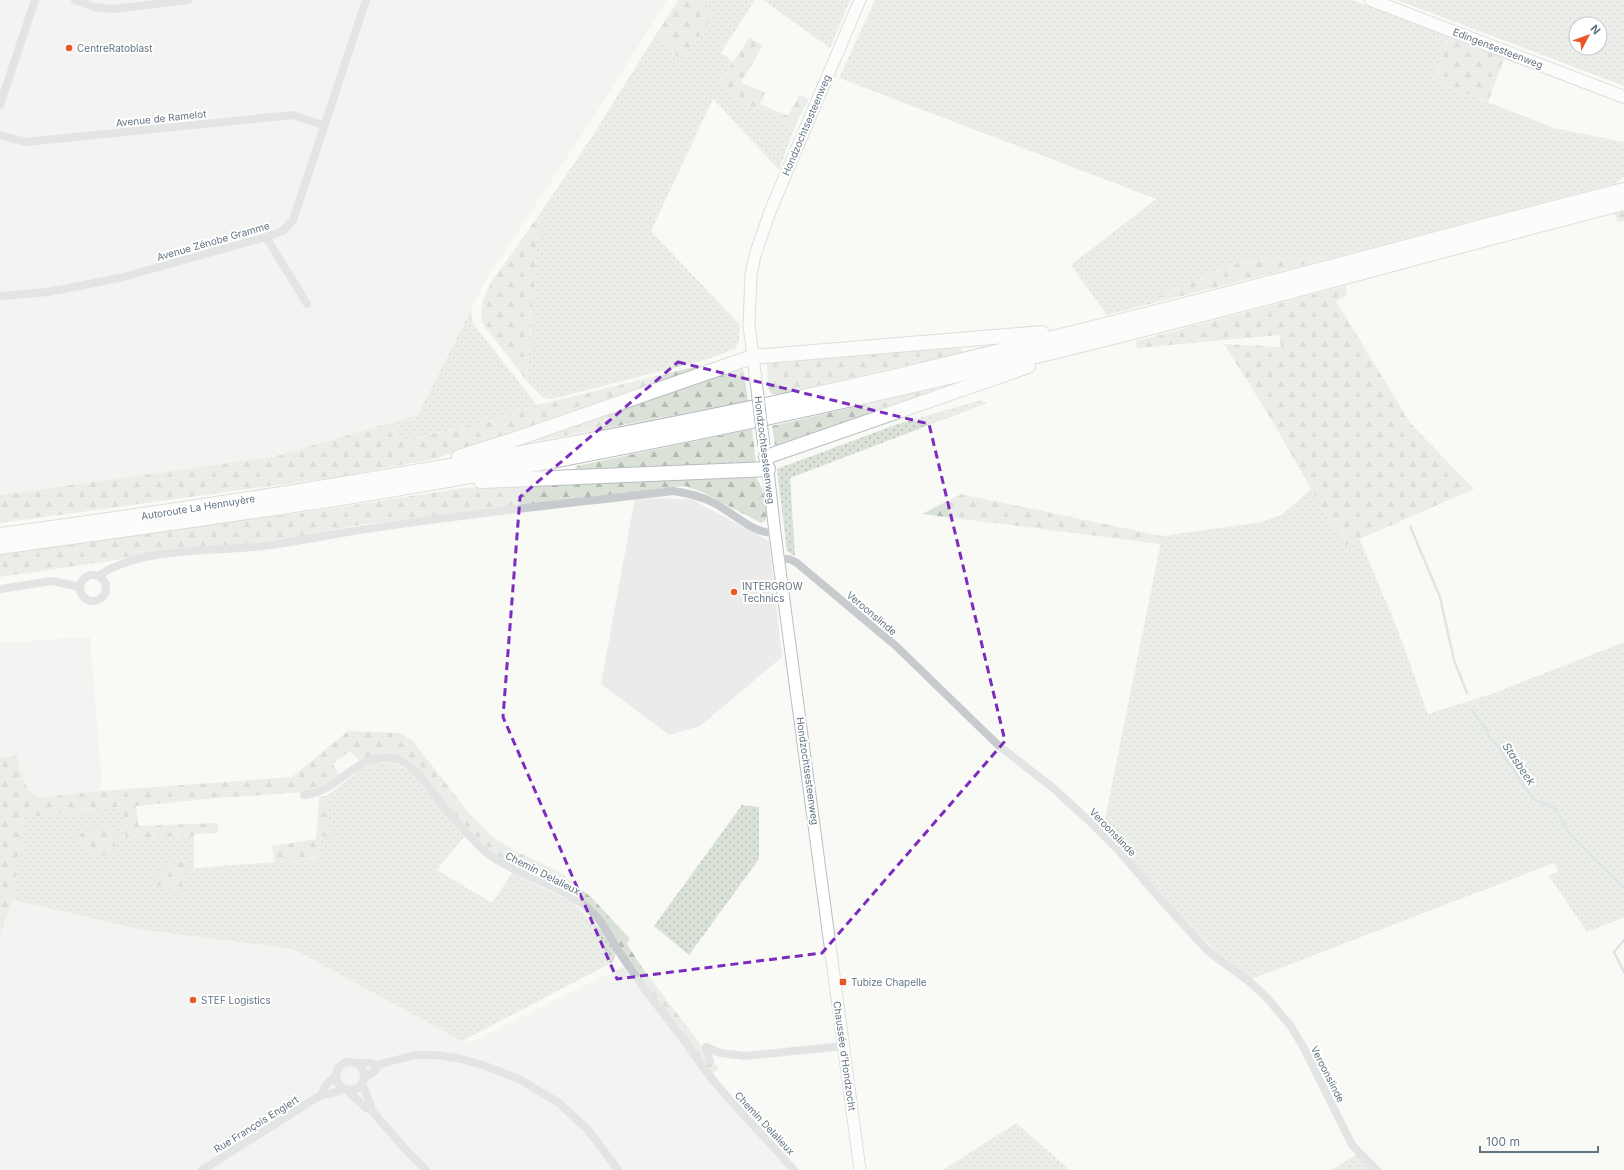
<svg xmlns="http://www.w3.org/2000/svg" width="1624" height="1170" viewBox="0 0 1624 1170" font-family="Inter,sans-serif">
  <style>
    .built { fill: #eaebea }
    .grass { fill: url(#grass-dots); fill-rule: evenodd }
    .forest { fill: url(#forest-firs) }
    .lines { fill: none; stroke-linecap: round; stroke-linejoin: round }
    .stream { stroke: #c1cbd0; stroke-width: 2.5 }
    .secondary-casing { stroke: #b9bec3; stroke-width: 13 }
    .primary-casing { stroke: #babec2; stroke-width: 14 }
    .motorway-casing { stroke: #b9bdc0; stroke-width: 16 }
    .minor { stroke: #c7cbce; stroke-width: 8 }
    .secondary { stroke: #fff; stroke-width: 11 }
    .primary { stroke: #fff; stroke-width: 12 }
    .motorway { stroke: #fff; stroke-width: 14 }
    .secondary-bridge-casing { stroke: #b9bec3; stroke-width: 13; stroke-linecap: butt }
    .secondary-bridge { stroke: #fff; stroke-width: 11 }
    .marked { fill: none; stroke: #7b2cbf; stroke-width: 3; stroke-dasharray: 8 5; stroke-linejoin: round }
    .poi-dot { fill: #e95727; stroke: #fff; stroke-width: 1.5 }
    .labels { text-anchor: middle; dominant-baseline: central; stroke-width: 4; stroke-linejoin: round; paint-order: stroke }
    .poi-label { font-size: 10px; fill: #637482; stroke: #fff; text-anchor: start }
    .street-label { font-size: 10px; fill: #637482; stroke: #fff }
    .water-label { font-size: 11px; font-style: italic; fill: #637a83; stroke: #fff }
  </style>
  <defs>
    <pattern id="grass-dots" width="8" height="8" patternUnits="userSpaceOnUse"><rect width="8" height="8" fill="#dae1d7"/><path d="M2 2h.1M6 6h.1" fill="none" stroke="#b4bbb4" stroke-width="1.8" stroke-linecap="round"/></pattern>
    <pattern id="forest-firs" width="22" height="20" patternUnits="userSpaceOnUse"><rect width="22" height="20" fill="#dae1d7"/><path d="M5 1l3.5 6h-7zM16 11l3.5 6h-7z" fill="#b4bbb4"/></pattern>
  </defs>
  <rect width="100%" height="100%" fill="#f9f9f6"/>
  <g class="built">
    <path d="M0 0H667L591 121 488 276 418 415 273 457 0 495Z"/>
    <path d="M635 498 691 499 769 541 782 657 700 726 669 735 601 684Z"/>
    <path d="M90 637 101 775 100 791 38 798 33 795 22 780 17 756 0 757V643Z"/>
    <path d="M13 900 143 930 293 949 469 1044 623 967 735 1112 790 1170H0V934Z"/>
  </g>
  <g class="grass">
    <path d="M704 0H755L721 53 733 61 721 80 734 98 758 109 770 112 778 117 788 126 796 124 779 170 713 99 651 231 740 325 739 342 735 349 708 359 552 399 542 397 527 381 539 215 589 141 657 33 680 59 714 17Z"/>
    <path d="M763 0H850L830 48Z"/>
    <path d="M875 0H1352L1449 37 1433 81 1554 128 1624 142V177L1616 183 1332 258 1242 261 1130 309 1107 315 1071 265 1156 199 839 78Z"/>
    <path d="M1397 0H1624V86ZM1576 24H1600V48H1576Z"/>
    <path d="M471 310 473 323 479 331 537 405 493 420 399 442 393 422 418 415Z"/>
    <path d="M981 400 987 403 790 478 795 556 787 551 777 469 898 424Z"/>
    <path d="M1311 489 1344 545 1359 538 1396 625 1428 714 1497 692 1624 642V917L1587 932 1549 876 1558 871 1554 863 1252 979 1216 952 1170 904 1103 829 1162 536 1262 522 1281 515Z"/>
    <path d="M377 762H393L412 773 465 836 437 870 492 903 512 873 572 902 604 933 616 952 613 962 462 1041 293 949 143 930 13 900 24 813 39 816 122 807 126 838 194 836V868L317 859 322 836H330L327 796C342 785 358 767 377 762Z"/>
    <path d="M742 805 759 807V859L689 955 654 926Z"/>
    <path d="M1016 1123 1070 1170H943Z"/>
    <path d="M1357 1154 1374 1170H1331Z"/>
  </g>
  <g class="forest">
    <path d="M678 0H704L714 17 680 60 657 33Z"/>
    <path d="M1449 37 1505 56 1488 102 1433 81Z"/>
    <path d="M749 38 763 45 741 83 765 92 760 104 788 116 799 95 809 99 796 124 788 126C783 121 778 116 771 113 753 105 727 103 721 80Z"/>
    <path d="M1624 210V221L1618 222 1613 213Z"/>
    <path d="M539 215 527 381 482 323C479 308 484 295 492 281Z"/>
    <path d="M1332 258 1130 309 1242 261Z"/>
    <path d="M1345 286 1347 296 1336 301 1411 424 1474 489 1344 546 1271 419 1224 344 1281 347 1279 335 1137 348 1136 341Z"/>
    <path d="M960 346 962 352 781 394H772L768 388 767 362Z"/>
    <path d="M727 359 729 362 434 459 344 476 0 523V495L273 457 393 422 399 442 493 420 537 405Z"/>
    <path d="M743 365 748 401 538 441 537 436Z"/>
    <path d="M936 388 937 393 778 446 775 445 772 426Z"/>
    <path d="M752 429 756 463 574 473 577 466Z"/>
    <path d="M753 473C763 485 767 504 766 520L761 523 702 492 685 486 365 524 280 540 156 554 0 577V555L347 506 463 488Z"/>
    <path d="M961 494 1162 536 1160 544 922 514Z"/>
    <path d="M348 731 400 733 413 741 468 812 493 837 515 851 558 871 592 898 630 939 627 944 641 966 719 1069 712 1074 586 906 488 852 407 761C390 748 378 751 361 762L350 751 333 764 340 777 309 792 216 798 136 806 139 826 218 823V833L194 834V836L126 838 122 807 39 816 24 813 13 900 0 934V757L17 756C20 772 23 788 38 798L100 791 292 777Z"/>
    <path d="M327 796 330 837 322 836 317 859 274 862 272 846 316 839 319 797Z"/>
    <path d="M104 826 115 828 117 833 113 854C95 855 87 857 76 842L78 835 86 830Z"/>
    <path d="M185 859 188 867 178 894 158 885C152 870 173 861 185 859Z"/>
  </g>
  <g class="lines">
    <g class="stream">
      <path d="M1410 526 1440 597 1454 660 1467 693"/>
      <path d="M1472 710 1488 732 1489 737 1499 748 1533 799 1555 808 1567 830 1594 859 1624 887"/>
      <path d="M1624 940 1614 952 1624 972"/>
    </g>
    <g class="secondary-casing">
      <g id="secondary">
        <path d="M754 365 749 325 751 275 755 255 771 209 860 0"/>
        <path d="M767 462 775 533 860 1170"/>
      </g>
    </g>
    <g class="primary-casing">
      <path id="primary" d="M1371 0 1624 97"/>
    </g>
    <g class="motorway-casing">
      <g id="motorway">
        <path d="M459 457 510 441 752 357 1042 333"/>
        <path d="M766 457 1028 366"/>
        <path d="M481 481 768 469"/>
        <path d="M0 535C298 495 595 445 888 378 1018 347 1148 315 1277 281 1393 251 1508 219 1624 190"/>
        <path d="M0 547C124 530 248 513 372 493 545 464 717 430 888 391 988 368 1088 344 1188 318 1334 281 1478 240 1624 203"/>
      </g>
    </g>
    <g class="minor">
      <path d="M75 0 94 7 113 9 188 0"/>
      <path d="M0 105 35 0"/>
      <path d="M0 135 26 142 292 115 323 125"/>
      <path d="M266 237 307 304"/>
      <path d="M0 296 48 292 94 283 123 277 266 237 283 231 293 220 366 0"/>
      <path d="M778 559H789L797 563 896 646 998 745 1052 787 1088 820 1119 851 1154 892 1208 951 1251 983 1267 998 1290 1025 1304 1048 1352 1145 1377 1170"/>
      <circle cx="93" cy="588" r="13"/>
      <path d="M98 576C144 545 217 553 271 545 305 540 339 533 373 528 472 513 573 503 673 491 688 493 701 496 714 503 734 513 753 534 775 533"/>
      <path d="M0 589 52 581 80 587"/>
      <path d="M304 795C339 792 356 752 393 758 413 761 432 792 444 807 456 821 468 835 481 848 491 858 503 864 516 870 543 883 574 894 596 916 604 925 610 937 616 947 629 967 642 986 656 1004 663 1013 670 1022 677 1031 690 1047 700 1065 714 1081 739 1112 768 1140 794 1170"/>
      <path d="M706 1047 720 1053 745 1056 844 1046"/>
      <path d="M706 1047 710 1061"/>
      <circle cx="350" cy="1076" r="14"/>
      <path d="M357 1063H371L377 1065 375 1071 364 1078"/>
      <path d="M377 1065 415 1055H437L461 1059 483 1065 521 1080 559 1103 589 1131 618 1170"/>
      <path d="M335 1076 326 1085 321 1095 333 1093 342 1089"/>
      <path d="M348 1091 366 1108 371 1110V1105L362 1084"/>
      <path d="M371 1110 406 1150 426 1170"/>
      <path d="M202 1170 321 1095"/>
    </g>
    <use href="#secondary" class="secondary"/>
    <use href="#primary" class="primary"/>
    <use href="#motorway" class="motorway"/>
    <g class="secondary-bridge-casing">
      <path id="secondary-bridge" d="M754 365 764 446"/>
    </g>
    <use href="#secondary-bridge" class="secondary-bridge"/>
  </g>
  <path d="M0 0H1624V1170H0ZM678 362 929 424 1005 741 822 953 617 979 503 717 520 497Z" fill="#f9f9f6" fill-opacity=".55" fill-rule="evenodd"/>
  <path class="marked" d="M678 362 929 424 1005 741 822 953 617 979 503 717 520 497Z"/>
  <g class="poi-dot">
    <circle cx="69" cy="48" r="4"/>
    <circle cx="734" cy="592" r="4"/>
    <rect x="839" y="978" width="8" height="8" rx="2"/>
    <circle cx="193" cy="1000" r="4"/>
  </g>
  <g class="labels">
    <g class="poi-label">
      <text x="77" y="48">CentreRatoblast</text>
      <text x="742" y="586">INTERGROW<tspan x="742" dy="12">Technics</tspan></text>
      <text x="851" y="982">Tubize Chapelle</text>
      <text x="201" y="1000">STEF Logistics</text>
    </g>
    <g class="street-label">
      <text transform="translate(1498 48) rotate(21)">Edingensesteenweg</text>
      <text transform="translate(161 118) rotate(-6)">Avenue de Ramelot</text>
      <text transform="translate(806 125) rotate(-67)">Hondzochtsesteenweg</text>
      <text transform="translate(213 241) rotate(-16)">Avenue Zénobe Gramme</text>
      <text transform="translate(765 450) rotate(83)">Hondzochtsesteenweg</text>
      <text transform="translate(198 507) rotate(-9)">Autoroute La Hennuyère</text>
      <text transform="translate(872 613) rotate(40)">Veroonslinde</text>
      <text transform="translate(808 771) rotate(82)">Hondzochtsesteenweg</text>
      <text transform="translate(1113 832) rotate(46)">Veroonslinde</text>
      <text transform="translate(543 873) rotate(27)">Chemin Delalieux</text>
      <text transform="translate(845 1056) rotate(82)">Chaussée d'Hondzocht</text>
      <text transform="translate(1328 1074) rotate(63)">Veroonslinde</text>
      <text transform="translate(765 1123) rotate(47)">Chemin Delalieux</text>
      <text transform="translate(256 1124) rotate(-32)">Rue François Englert</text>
    </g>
    <g class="water-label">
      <text transform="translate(1519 764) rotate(56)">Stasbeek</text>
    </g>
  </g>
  <g transform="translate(1588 36) rotate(49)"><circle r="19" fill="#ffffff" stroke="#c1c7cd"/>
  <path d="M0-3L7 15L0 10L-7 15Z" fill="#e95727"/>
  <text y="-6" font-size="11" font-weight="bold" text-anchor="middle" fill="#637482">N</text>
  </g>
  <path d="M1480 1146v6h118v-6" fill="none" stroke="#637482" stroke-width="2"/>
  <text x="1486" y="1146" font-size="12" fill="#637482" stroke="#ffffff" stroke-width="3" paint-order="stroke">100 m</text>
</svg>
